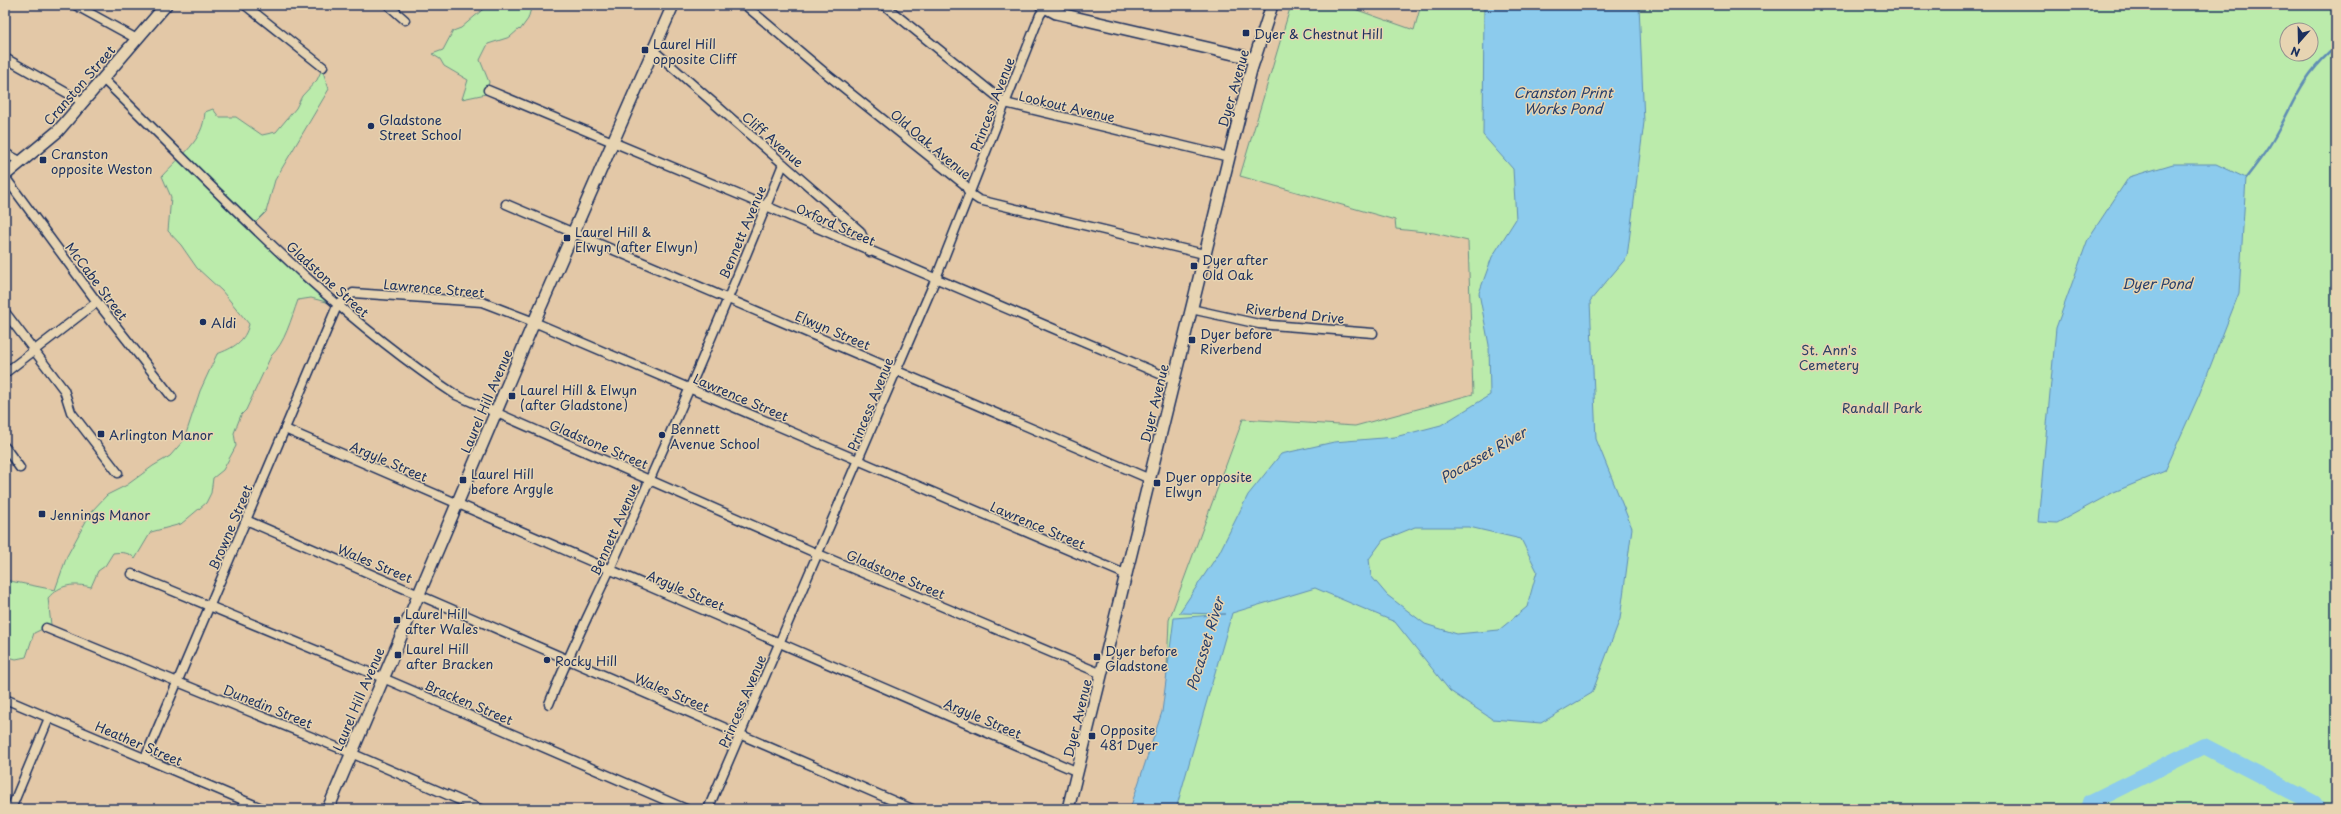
<svg xmlns="http://www.w3.org/2000/svg" width="2341" height="814" viewBox="0 0 2341 814" font-family="'Playpen Sans',sans-serif">
  <style>
    .green { fill: #bbebab; stroke: #6b8d84; fill-rule: evenodd }
    .water { fill: #8ccbed; stroke: #5f8db4; fill-rule: evenodd }
    .lines { fill: none; stroke-linecap: round; stroke-linejoin: round }
    .stream { stroke: #5f8db4; stroke-width: 2.5 }
    .river { stroke: #8ccbed; stroke-width: 16 }
    .street-casing { stroke: #1b2f5e; stroke-width: 11 }
    .secondary-casing { stroke: #1b2f5e; stroke-width: 14 }
    .street { stroke: #e7d4b2; stroke-width: 8 }
    .secondary { stroke: #e7d4b2; stroke-width: 11 }
    .poi-dot { fill: #1b2f5e; stroke: #e7d4b2; stroke-width: 1.5 }
    .labels { text-anchor: middle; dominant-baseline: central; stroke-width: 3; stroke-linejoin: round; paint-order: stroke }
    .poi-label { font-size: 13px; fill: #1b2f5e; stroke: #e7d4b2; text-anchor: start }
    .street-label { font-size: 13px; fill: #1b2f5e; stroke: #e7d4b2 }
    .park-label { font-size: 13px; fill: #2b4266; stroke: #e7d4b2 }
    .water-label { font-size: 14px; font-style: italic; fill: #263f6c; stroke: #e7d4b2 }
  </style>
  <rect width="100%" height="100%" fill="#e3c8a7"/>
  <filter id="ink" filterUnits="userSpaceOnUse"><feTurbulence type="fractalNoise" baseFrequency=".025" numOctaves="2"/><feDisplacementMap in="SourceGraphic" scale="8" xChannelSelector="R" yChannelSelector="G"/><feConvolveMatrix kernelMatrix="1 2 1 2 8 2 1 2 1" color-interpolation-filters="sRGB"/></filter>
  <g filter="url(#ink)">
    <g class="green">
      <path d="M488 5H532L528 19 520 30 519 29 510 37 488 44 480 60 489 82 486 94 462 99 468 80 444 66 440 59 432 54 443 50 453 31 461 28Z"/>
      <path d="M1291 5H1343L1414 30 1421 5H2336V809H1132L1165 716 1169 620 1243 419 1355 426 1473 394 1468 241 1434 233 1396 229 1395 220 1240 176ZM2287 30H2311V54H2287Z"/>
      <path d="M322 69 329 89 275 180 266 212 252 226 334 304 311 298 298 300C291 319 285 343 271 356L246 410 241 415 234 433 236 446 223 470 213 478 211 493 206 503 181 524 151 532 135 559C130 552 121 552 113 553L105 566 98 571 91 587C74 583 60 584 48 598L51 625 34 633 26 657 16 659 5 656V580L55 590 67 556 91 512 107 495 127 485 153 466 170 456 184 440 200 391 217 354C233 348 245 342 249 324L222 291 197 268 181 245 168 231 171 197 162 176C181 155 203 142 205 112L213 109 219 117H236L262 135 276 132 296 108 302 96 317 80Z"/>
    </g>
    <g class="water">
      <path d="M1484 5H1639L1644 122 1627 257 1590 301 1596 439 1632 528 1620 619 1592 693 1541 723 1492 719 1450 691 1395 622 1315 588 1232 613 1176 809H1130L1162 712 1174 618 1226 614 1179 613 1219 553 1248 495 1281 454 1334 442 1395 437 1441 425 1490 395 1489 345 1479 293 1492 257 1516 219 1513 169 1483 135ZM1415 527H1469L1521 539 1537 571 1527 607 1499 630 1457 634 1425 624 1387 595 1371 576 1369 559 1383 540Z"/>
      <path d="M2173 164H2216L2246 178 2239 293 2199 395 2165 471 2114 492 2057 523 2038 522 2056 328 2088 239 2129 177Z"/>
    </g>
    <g class="lines">
      <path class="stream" d="M2246 178C2255 166 2265 154 2273 140 2294 104 2298 82 2330 52"/>
      <path class="river" d="M2089 809 2091 802 2204 746 2314 803 2317 809"/>
      <g class="street-casing">
        <g id="street">
          <path d="M75 5 137 39"/>
          <path d="M245 5 323 67"/>
          <path d="M388 5 405 20"/>
          <path d="M745 5 824 72 965 185 970 194 979 200 1204 254"/>
          <path d="M884 5 1005 103 1229 157"/>
          <path d="M653 50 860 231 870 252"/>
          <path d="M5 58 83 102"/>
          <path d="M103 79C216 189 324 308 456 395L818 554 1102 674"/>
          <path d="M488 90 766 206 1174 380"/>
          <path d="M5 153 22 162"/>
          <path d="M5 177 97 302 172 397"/>
          <path d="M506 204 1150 479"/>
          <path d="M1191 309 1259 324 1373 333"/>
          <path d="M5 312 64 390 71 412 118 473"/>
          <path d="M5 373 97 302"/>
          <path d="M285 429 1078 772"/>
          <path d="M5 447 20 468"/>
          <path d="M246 520 912 809"/>
          <path d="M132 574 383 678 686 809"/>
          <path d="M46 628 351 753 480 809"/>
          <path d="M5 699 264 809"/>
          <path d="M549 704C567 658 589 614 610 569 670 435 729 300 783 164"/>
          <path d="M145 758 337 306 353 293 482 302 534 322 1127 575"/>
          <path d="M11 809 49 718"/>
          <path d="M708 809 936 278 1040 15 1047 5"/>
        </g>
      </g>
      <g class="secondary-casing">
        <g id="secondary">
          <path d="M1041 5 1056 13 1255 59"/>
          <path d="M5 175 58 131 166 5"/>
          <path d="M328 809 534 322 673 5"/>
          <path d="M1068 809 1229 157 1251 70 1272 5"/>
        </g>
      </g>
      <use href="#street" class="street"/>
      <use href="#secondary" class="secondary"/>
    </g>
  </g>
  <g class="poi-dot">
    <rect x="1242" y="29" width="8" height="8" rx="2"/>
    <rect x="641" y="46" width="8" height="8" rx="2"/>
    <circle cx="371" cy="126" r="4"/>
    <rect x="39" y="156" width="8" height="8" rx="2"/>
    <rect x="563" y="234" width="8" height="8" rx="2"/>
    <rect x="1190" y="262" width="8" height="8" rx="2"/>
    <circle cx="203" cy="322" r="4"/>
    <rect x="1188" y="336" width="8" height="8" rx="2"/>
    <rect x="508" y="392" width="8" height="8" rx="2"/>
    <rect x="97" y="430" width="8" height="8" rx="2"/>
    <circle cx="662" cy="435" r="4"/>
    <rect x="459" y="476" width="8" height="8" rx="2"/>
    <rect x="1153" y="479" width="8" height="8" rx="2"/>
    <rect x="38" y="510" width="8" height="8" rx="2"/>
    <rect x="393" y="616" width="8" height="8" rx="2"/>
    <rect x="394" y="651" width="8" height="8" rx="2"/>
    <rect x="1093" y="653" width="8" height="8" rx="2"/>
    <circle cx="547" cy="660" r="4"/>
    <rect x="1088" y="732" width="8" height="8" rx="2"/>
  </g>
  <g class="labels">
    <g class="poi-label">
      <text x="1254" y="33">Dyer &amp; Chestnut Hill</text>
      <text x="653" y="43">Laurel Hill<tspan x="653" dy="15">opposite Cliff</tspan></text>
      <text x="379" y="119">Gladstone<tspan x="379" dy="15">Street School</tspan></text>
      <text x="51" y="153">Cranston<tspan x="51" dy="15">opposite Weston</tspan></text>
      <text x="575" y="231">Laurel Hill &amp;<tspan x="575" dy="15">Elwyn (after Elwyn)</tspan></text>
      <text x="1202" y="259">Dyer after<tspan x="1202" dy="15">Old Oak</tspan></text>
      <text x="211" y="322">Aldi</text>
      <text x="1200" y="333">Dyer before<tspan x="1200" dy="15">Riverbend</tspan></text>
      <text x="520" y="389">Laurel Hill &amp; Elwyn<tspan x="520" dy="15">(after Gladstone)</tspan></text>
      <text x="670" y="428">Bennett<tspan x="670" dy="15">Avenue School</tspan></text>
      <text x="109" y="434">Arlington Manor</text>
      <text x="471" y="473">Laurel Hill<tspan x="471" dy="15">before Argyle</tspan></text>
      <text x="1165" y="476">Dyer opposite<tspan x="1165" dy="15">Elwyn</tspan></text>
      <text x="50" y="514">Jennings Manor</text>
      <text x="405" y="613">Laurel Hill<tspan x="405" dy="15">after Wales</tspan></text>
      <text x="406" y="648">Laurel Hill<tspan x="406" dy="15">after Bracken</tspan></text>
      <text x="1105" y="650">Dyer before<tspan x="1105" dy="15">Gladstone</tspan></text>
      <text x="555" y="660">Rocky Hill</text>
      <text x="1100" y="729">Opposite<tspan x="1100" dy="15">481 Dyer</tspan></text>
    </g>
    <g class="street-label">
      <text transform="translate(79 85) rotate(-49)">Cranston Street</text>
      <text transform="translate(1233 88) rotate(-74)">Dyer Avenue</text>
      <text transform="translate(992 104) rotate(-69)">Princess Avenue</text>
      <text transform="translate(1067 106) rotate(13)">Lookout Avenue</text>
      <text transform="translate(773 139) rotate(41)">Cliff Avenue</text>
      <text transform="translate(931 144) rotate(40)">Old Oak Avenue</text>
      <text transform="translate(836 224) rotate(24)">Oxford Street</text>
      <text transform="translate(742 232) rotate(-67)">Bennett Avenue</text>
      <text transform="translate(328 279) rotate(42)">Gladstone Street</text>
      <text transform="translate(97 281) rotate(53)">McCabe Street</text>
      <text transform="translate(434 288) rotate(5)">Lawrence Street</text>
      <text transform="translate(1295 313) rotate(6)">Riverbend Drive</text>
      <text transform="translate(833 330) rotate(23)">Elwyn Street</text>
      <text transform="translate(741 397) rotate(23)">Lawrence Street</text>
      <text transform="translate(486 401) rotate(-67)">Laurel Hill Avenue</text>
      <text transform="translate(1154 403) rotate(-76)">Dyer Avenue</text>
      <text transform="translate(870 404) rotate(-68)">Princess Avenue</text>
      <text transform="translate(599 444) rotate(23)">Gladstone Street</text>
      <text transform="translate(389 461) rotate(23)">Argyle Street</text>
      <text transform="translate(1038 525) rotate(23)">Lawrence Street</text>
      <text transform="translate(230 527) rotate(-67)">Browne Street</text>
      <text transform="translate(614 529) rotate(-66)">Bennett Avenue</text>
      <text transform="translate(375 563) rotate(23)">Wales Street</text>
      <text transform="translate(896 574) rotate(23)">Gladstone Street</text>
      <text transform="translate(686 590) rotate(23)">Argyle Street</text>
      <text transform="translate(672 692) rotate(23)">Wales Street</text>
      <text transform="translate(358 699) rotate(-67)">Laurel Hill Avenue</text>
      <text transform="translate(742 701) rotate(-67)">Princess Avenue</text>
      <text transform="translate(469 702) rotate(23)">Bracken Street</text>
      <text transform="translate(268 706) rotate(22)">Dunedin Street</text>
      <text transform="translate(983 718) rotate(23)">Argyle Street</text>
      <text transform="translate(1077 718) rotate(-76)">Dyer Avenue</text>
      <text transform="translate(139 743) rotate(23)">Heather Street</text>
    </g>
    <g class="park-label">
      <text x="1829" y="349">St. Ann's<tspan x="1829" dy="15">Cemetery</tspan></text>
      <text x="1882" y="407">Randall Park</text>
    </g>
    <g class="water-label">
      <text x="1563" y="92">Cranston Print<tspan x="1563" dy="16">Works Pond</tspan></text>
      <text x="2157" y="283">Dyer Pond</text>
      <text transform="translate(1483 455) rotate(-30)">Pocasset River</text>
      <text transform="translate(1205 644) rotate(-73)">Pocasset River</text>
    </g>
  </g>
  <rect width="2341" height="814" fill="none" stroke="#e7d4b2" stroke-width="20"/>
  <rect x="10" y="10" width="2321" height="794" fill="none" stroke="#1b2f5e" stroke-width="1.5" filter="url(#ink)"/>
  <g transform="translate(2299 42) rotate(200)"><circle r="19" fill="#e7d4b2" stroke="#959290"/>
  <path d="M0-3L7 15L0 10L-7 15Z" fill="#1b2f5e"/>
  <text y="-6" font-size="11" font-weight="bold" text-anchor="middle" fill="#1b2f5e">N</text>
  </g>
</svg>
